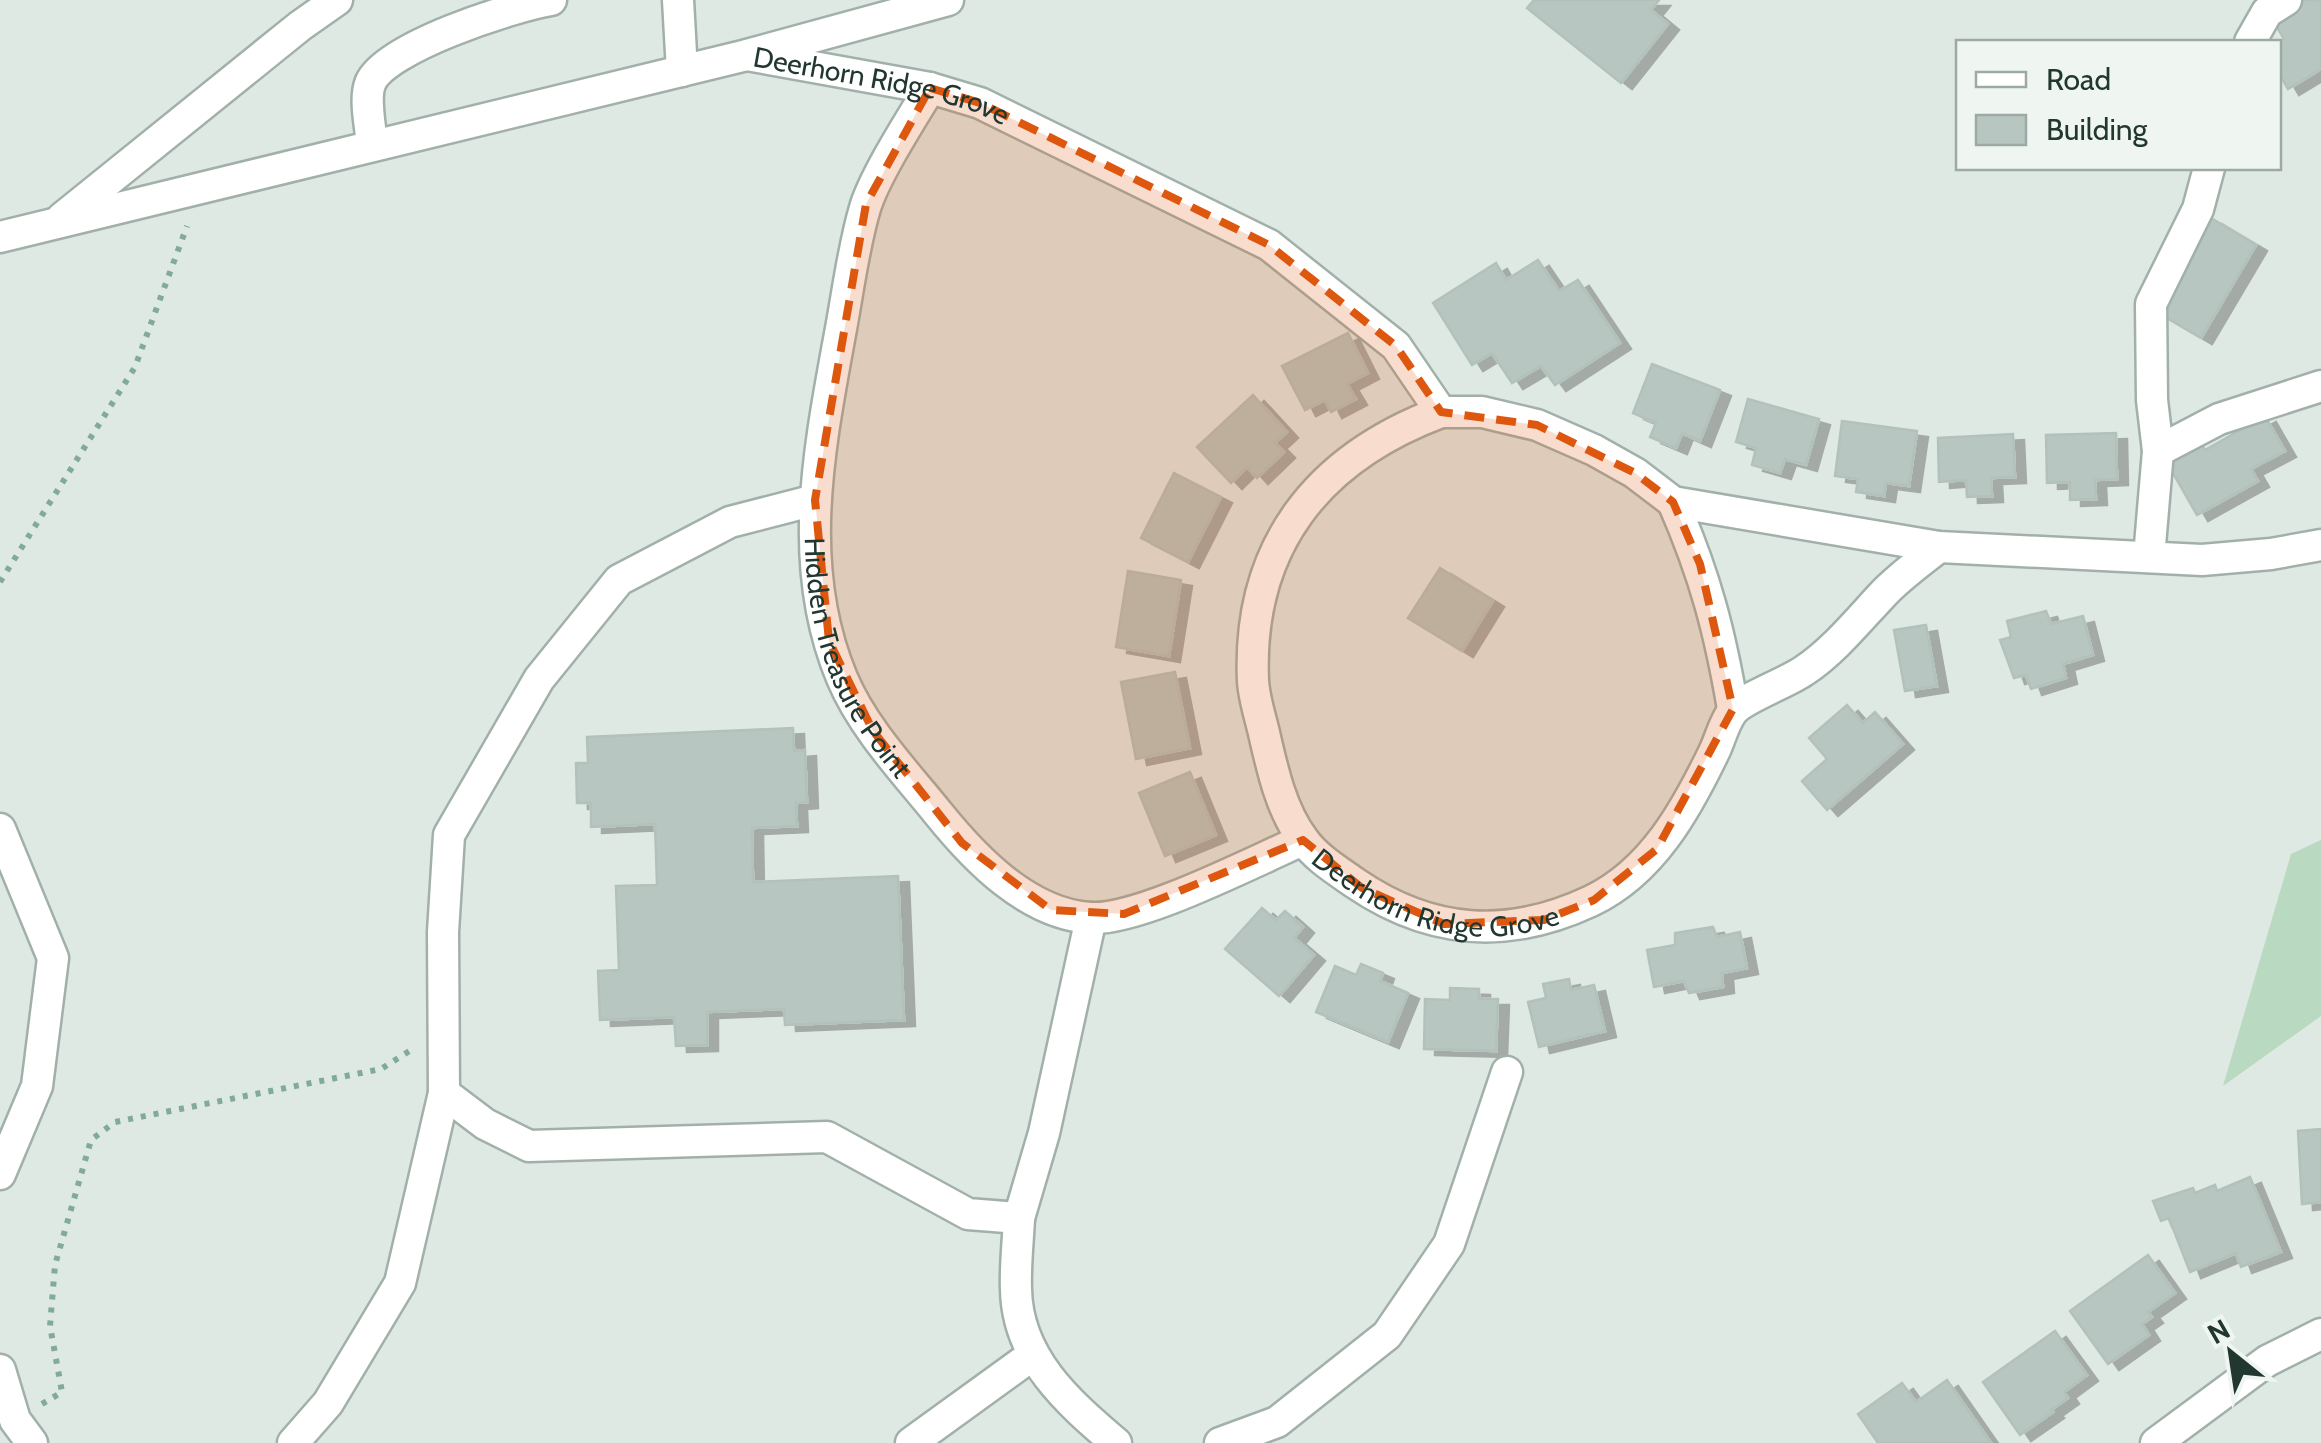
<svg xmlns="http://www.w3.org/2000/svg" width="2321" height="1443" viewBox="0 0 2321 1443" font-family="Cabin,sans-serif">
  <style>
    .green { fill: #b9d9c0 }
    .building { fill: #b7c6c0; stroke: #b2c2ba; stroke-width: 2.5; filter: url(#shadow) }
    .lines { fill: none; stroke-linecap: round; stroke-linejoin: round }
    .minor-casing { stroke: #a2b0aa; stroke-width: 35 }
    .path { stroke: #81aa9b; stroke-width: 6; stroke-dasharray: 5 8; stroke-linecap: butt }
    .minor { stroke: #fff; stroke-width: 30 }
    .marked { fill: #de570e; fill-opacity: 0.2; stroke: #de570e; stroke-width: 8; stroke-dasharray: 20 12; stroke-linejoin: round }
    .labels { text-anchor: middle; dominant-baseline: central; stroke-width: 8; stroke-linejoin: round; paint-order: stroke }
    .street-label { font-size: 28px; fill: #213730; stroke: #eff6f2 }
  </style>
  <defs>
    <filter id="shadow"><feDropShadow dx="11" dy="6" stdDeviation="0" flood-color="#0004"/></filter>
  </defs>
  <rect width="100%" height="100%" fill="#dfe9e4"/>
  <path class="green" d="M2321 840V1016L2223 1086 2291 854Z"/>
  <g class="building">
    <path d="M1534 0H1659L1651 10 1668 24 1621 83 1527 8Z"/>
    <path d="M2297 0H2321V69L2288 89 2278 72V43L2284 39 2270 15Z"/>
    <path d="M2211 218 2256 245 2201 338 2155 311Z"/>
    <path d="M1538 260 1559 291 1578 280 1620 343 1555 385 1541 366 1512 383 1492 353 1472 365 1433 303 1496 263 1506 280Z"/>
    <path d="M1348 333 1368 373 1347 384 1356 399 1331 412 1325 400 1305 410 1282 366Z"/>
    <path d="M1652 364 1720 390 1700 441 1682 433 1676 448 1650 437 1656 423 1633 413Z"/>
    <path d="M1253 395 1287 432 1275 443 1284 452 1257 478 1247 467 1231 483 1197 447Z"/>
    <path d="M1748 399 1819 419 1806 465 1785 459 1780 473 1752 465 1756 448 1736 442Z"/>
    <path d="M2265 416 2285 451 2251 469 2258 481 2197 515 2166 461 2200 442 2205 450Z"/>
    <path d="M1842 421 1917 431 1909 486 1886 483 1884 496 1856 492 1858 479 1835 476Z"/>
    <path d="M2116 433 2117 479 2095 480 2096 499 2070 500V482L2047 483 2046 435Z"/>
    <path d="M2013 434 2015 477 1991 478 1992 496 1967 497 1966 480 1939 482 1938 438Z"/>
    <path d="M1174 473 1221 497 1188 562 1141 538Z"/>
    <path d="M1440 568 1493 601 1462 651 1408 618Z"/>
    <path d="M1128 571 1181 580 1169 656 1116 647Z"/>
    <path d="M2046 611 2051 624 2083 616 2093 655 2063 664 2066 678 2031 689 2026 675 2014 678 2000 640 2011 637 2007 621Z"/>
    <path d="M1926 625 1937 686 1905 691 1894 630Z"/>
    <path d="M1175 672 1190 748 1136 759 1121 682Z"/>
    <path d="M1847 705 1863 723 1875 712 1903 744 1827 810 1802 781 1827 759 1809 738Z"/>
    <path d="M793 728 794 751 805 750 807 802 796 803 797 826 752 828 753 882 898 876 904 1020 785 1025 784 1009 707 1012V1045L676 1046 674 1017 600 1020 598 971 619 970 616 886 657 885 655 824 591 827V803H577L576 763H588L587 737Z"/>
    <path d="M1190 772 1216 835 1165 856 1139 793Z"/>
    <path d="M1262 908 1276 920 1285 911 1303 927 1294 938 1314 955 1279 996 1225 949Z"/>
    <path d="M1713 927 1717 937 1740 932 1747 968 1722 973 1723 987 1689 993 1684 981 1654 987 1647 950 1675 945V933Z"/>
    <path d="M1361 964 1383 973 1380 981 1408 993 1388 1042 1316 1012 1335 966 1356 975Z"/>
    <path d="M1569 979 1571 990 1594 985 1605 1031 1539 1047 1528 1002 1546 998 1543 984Z"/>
    <path d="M1450 988 1479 989V999H1498L1496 1051 1424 1049 1425 999 1450 1000Z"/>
    <path d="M2321 1129V1202L2302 1204 2298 1131Z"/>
    <path d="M2250 1177 2281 1252 2241 1267 2236 1253 2190 1272 2169 1218 2161 1221 2153 1201 2193 1188 2195 1193 2215 1185 2217 1191Z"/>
    <path d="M2148 1255 2175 1293 2148 1312 2152 1317 2142 1324 2149 1335 2108 1364 2070 1311Z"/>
    <path d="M2055 1331 2087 1375 2064 1392 2068 1398 2051 1410 2053 1412 2020 1435 1983 1382Z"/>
    <path d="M1947 1380 1991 1443H1878L1858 1414 1902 1383 1916 1402Z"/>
  </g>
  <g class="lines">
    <g class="minor-casing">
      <g id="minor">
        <path d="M678 0 682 71"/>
        <path d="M2250 42 2267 12 2286 0"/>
        <path id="s1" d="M747 55 930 88 980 103 1269 245 1396 346 1441 412C1318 458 1247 546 1253 681 1254 698 1260 716 1264 733 1272 768 1281 810 1303 839 1315 857 1338 871 1355 883 1431 935 1508 940 1591 901 1652 872 1686 810 1714 752 1720 740 1724 722 1733 711 1743 698 1789 682 1805 670 1835 650 1861 617 1886 591 1902 575 1921 561 1939 547"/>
        <path id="s2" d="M930 88C912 118 875 175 865 208 853 248 848 292 840 334 819 449 795 566 842 678 863 728 904 771 938 813 975 859 1028 914 1090 918 1139 921 1254 861 1303 840"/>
        <path d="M372 146C371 128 364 100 370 84 382 48 514 6 551 0"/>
        <path d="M62 218 300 26 337 0"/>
        <path d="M0 237 747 55 948 0"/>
        <path d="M1441 412H1482L1537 425 1594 450 1635 473 1673 502 1939 547 2202 560 2271 554 2321 545"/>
        <path d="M2158 451 2219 419 2321 386"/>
        <path d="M815 500 730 522 619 580 539 679 449 835 443 932 444 1093 485 1124 529 1146 827 1137 968 1214 1019 1218 1044 1133 1091 918"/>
        <path d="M1673 502C1705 575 1720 632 1733 709"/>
        <path d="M2149 557 2158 451 2152 400 2151 304 2198 209 2209 168"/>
        <path d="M0 829 53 958 37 1086 0 1174"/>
        <path d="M1019 1218C1018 1242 1015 1266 1016 1289 1017 1358 1068 1402 1116 1443"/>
        <path d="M0 1370 15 1420 32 1443"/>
        <path d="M293 1443 328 1403 400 1283 444 1093"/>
        <path d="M911 1443 1031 1356"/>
        <path d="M1220 1443 1277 1422 1387 1335 1449 1244 1507 1072"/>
        <path d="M2156 1443 2267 1361 2321 1334"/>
      </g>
    </g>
    <g class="path">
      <path d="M0 582 135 367 187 226"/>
      <path d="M42 1404 62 1392 50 1326 55 1265 91 1140 115 1122 381 1069 411 1050"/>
    </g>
    <use href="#minor" class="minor"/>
  </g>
  <path class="marked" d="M930 88 980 103 1269 245 1396 346 1441 412 1537 425 1635 473 1673 502 1700 564 1733 709 1657 849 1594 900 1544 920 1444 924 1362 888 1303 840 1124 914 1051 910 962 843 873 731 829 641 815 500 866 204Z"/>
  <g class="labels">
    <g class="street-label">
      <text stroke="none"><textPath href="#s1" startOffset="138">Deerhorn Ridge Grove</textPath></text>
      <text stroke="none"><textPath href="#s2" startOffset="600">Hidden Treasure Point</textPath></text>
      <text stroke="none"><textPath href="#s1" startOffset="1475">Deerhorn Ridge Grove</textPath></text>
    </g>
  </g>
  <rect x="1956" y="40" width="325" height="130" fill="#eff6f2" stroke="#9daaa4" stroke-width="2.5"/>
  <rect x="1976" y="72" width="50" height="15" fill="#ffffff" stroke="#9daaa4" stroke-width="2.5"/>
  <text x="2046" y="90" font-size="30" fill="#213730">Road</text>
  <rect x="1976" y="115" width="50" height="30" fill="#b7c6c0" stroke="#9daaa4" stroke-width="2.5"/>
  <text x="2046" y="140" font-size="30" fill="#213730">Building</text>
  <g transform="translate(2231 1353) rotate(330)" stroke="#eff6f2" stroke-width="8" paint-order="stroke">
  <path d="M0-8L18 38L0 25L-18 38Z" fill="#213730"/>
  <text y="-15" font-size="28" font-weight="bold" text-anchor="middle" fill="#213730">N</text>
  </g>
</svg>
